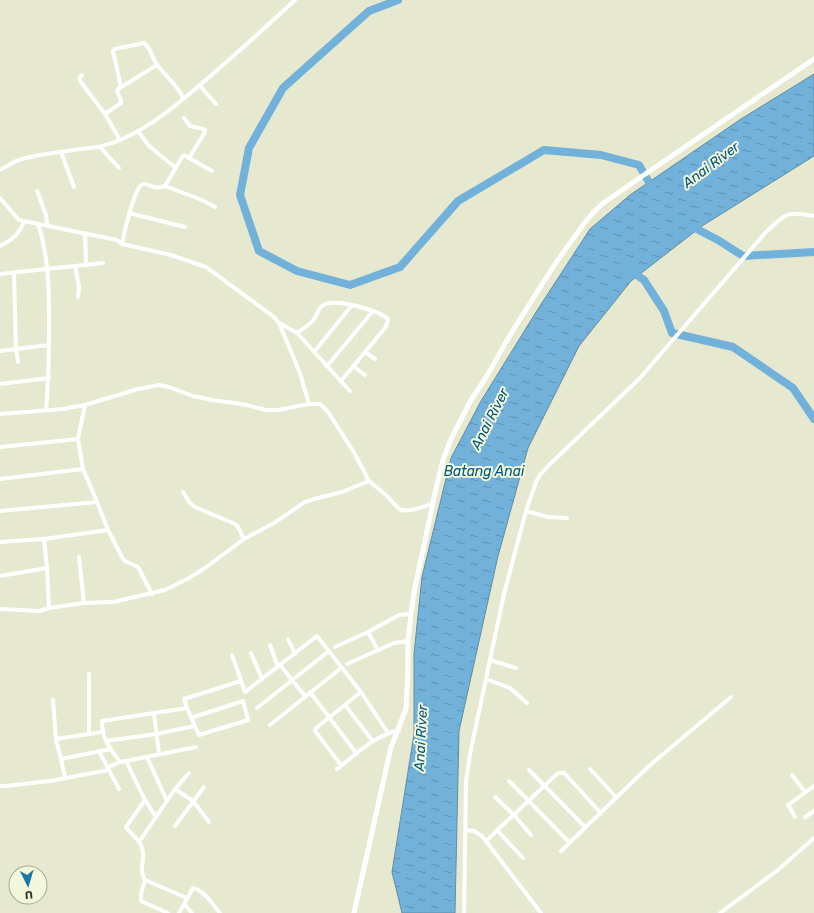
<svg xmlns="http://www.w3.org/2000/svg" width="814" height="913" viewBox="0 0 814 913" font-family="Rubik,sans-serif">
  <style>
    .water { fill: url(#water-ripples); stroke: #608da6 }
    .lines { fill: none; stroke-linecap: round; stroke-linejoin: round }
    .river { stroke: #72b2da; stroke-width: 8 }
    .minor { stroke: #fff; stroke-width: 4 }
    .tertiary { stroke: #fff; stroke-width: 5 }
    .labels { text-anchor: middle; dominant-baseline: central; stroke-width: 4; stroke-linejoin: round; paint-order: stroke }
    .water-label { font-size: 14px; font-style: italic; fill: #00577d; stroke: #f3f7dc }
  </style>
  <defs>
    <pattern id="water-ripples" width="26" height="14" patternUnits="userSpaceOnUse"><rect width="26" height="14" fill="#72b2da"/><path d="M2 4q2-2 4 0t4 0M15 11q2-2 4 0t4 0" fill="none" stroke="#5e92b1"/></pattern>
  </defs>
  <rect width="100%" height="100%" fill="#e6e9cf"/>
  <path class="water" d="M814 74V156L702 226 631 281 579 346 528 448 498 556 459 731 455 913H402L392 872 414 734V654L422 577 451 458 481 401 538 309 590 229 630 195 741 119Z"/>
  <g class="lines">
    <g class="river">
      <path d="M398 0 369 11 283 88 249 148 240 195 259 251 297 271 350 285 400 267 458 201 544 150 601 155 639 165 654 191"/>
      <path d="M687 224 718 240 743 256 814 252"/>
      <path d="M629 270 644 280 664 311 672 333 733 347 793 388 814 419"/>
    </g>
    <g class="minor">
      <path d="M82 75 80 77V81L105 114"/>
      <path d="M199 85 216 104"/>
      <path d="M121 87 113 51 115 49 144 43C151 48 152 58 157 65 166 76 178 86 184 99"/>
      <path d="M138 131 149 146 176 168"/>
      <path d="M120 140 105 114 121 103V100L117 91 118 89 157 65"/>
      <path d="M100 147 119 168"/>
      <path d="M61 152 74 187"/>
      <path d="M189 158 212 171"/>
      <path d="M0 170C5 167 11 164 16 161 32 155 50 153 67 151 85 148 103 148 120 140 153 126 180 102 207 79 237 53 266 27 295 0"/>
      <path d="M165 186 202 200 215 207"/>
      <path d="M37 191 46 215 47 225"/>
      <path d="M0 198 19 220 117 240 122 244 171 255 206 267 274 317 279 323 300 373 309 404"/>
      <path d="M129 213 185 227"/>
      <path d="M38 224C48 254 49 286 49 318 49 349 49 379 46 410"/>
      <path d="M85 233 86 265"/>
      <path d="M122 244C124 234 134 187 143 184 146 183 152 187 155 187 158 188 162 187 165 186L182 157 185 155 189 158 205 132V130L203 129 190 126 184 118"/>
      <path d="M0 246C12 240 19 234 24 222"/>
      <path d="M75 266 79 287 78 297"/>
      <path d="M14 273 16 349 18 362"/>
      <path d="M0 274 103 263"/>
      <path d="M279 323 297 333 350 391"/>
      <path d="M297 333C303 329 310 325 314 319 317 315 318 309 322 306 333 297 378 310 388 319V321L385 328 341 381"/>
      <path d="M0 351 49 345"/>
      <path d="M314 352 352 305"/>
      <path d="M365 352 375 359"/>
      <path d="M327 366 373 311"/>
      <path d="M353 366 365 375"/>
      <path d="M0 384 49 378"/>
      <path d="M0 414 63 409 85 405 138 389 159 385 169 387 193 396 212 400 242 404 266 410H278L309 404H320L328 412 355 454 369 481 386 495 399 509C407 514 424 506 432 504"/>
      <path d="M78 439 85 405"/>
      <path d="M0 447 78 439 83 469 97 502"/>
      <path d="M0 479 83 469"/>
      <path d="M0 511 97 502 108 530"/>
      <path d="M526 511 548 517 567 518"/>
      <path d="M244 539 274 523 305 502 318 498 342 492 369 481"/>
      <path d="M0 542 44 539"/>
      <path d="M79 557 84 603"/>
      <path d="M0 576 47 568"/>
      <path d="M49 608 84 603 113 602 165 590 189 578 205 568 244 539 238 527 235 524 195 507 190 503 183 492"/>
      <path d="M0 609 40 611 49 608 47 568 44 539 108 530 123 559 125 561 138 567 152 594"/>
      <path d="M288 639 295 654"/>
      <path d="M270 645 278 667"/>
      <path d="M335 647 368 632"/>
      <path d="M378 650 368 632 399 615 411 614"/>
      <path d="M251 653 262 679"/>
      <path d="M232 655 245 692 317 636 361 692 388 733"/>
      <path d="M490 660 516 668"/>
      <path d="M347 664 394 643 408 641"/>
      <path d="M280 665 305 696"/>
      <path d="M486 679 510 688 527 703"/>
      <path d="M310 692 357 754"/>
      <path d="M53 700 56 739"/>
      <path d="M345 705 372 740"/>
      <path d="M187 708 184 699 241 681"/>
      <path d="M257 708 329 651"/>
      <path d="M154 713 159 754"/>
      <path d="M270 725 341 668"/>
      <path d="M89 734V674"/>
      <path d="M106 741 156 734 195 726"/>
      <path d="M99 751 119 789"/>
      <path d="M147 757 167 801"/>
      <path d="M61 759 56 739 102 732"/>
      <path d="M126 761 196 747"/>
      <path d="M341 765 315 731 316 728 361 692"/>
      <path d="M108 767 120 762"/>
      <path d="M337 769C356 754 374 736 399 730"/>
      <path d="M590 769 616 797"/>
      <path d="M529 770 585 827"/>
      <path d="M792 775 805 792"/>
      <path d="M65 778 61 759 111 749"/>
      <path d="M509 781 569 842"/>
      <path d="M0 786H6L50 781 109 770"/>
      <path d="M175 789 193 801 209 822"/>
      <path d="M495 797 514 815 531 835"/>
      <path d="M145 800 126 827C130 834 140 839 142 848 146 858 138 869 145 880L187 898"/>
      <path d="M156 817 145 800 126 761 120 762C110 748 102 739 102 721L187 708 199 735 248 720 243 701 191 718"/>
      <path d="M795 817 788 805 814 786"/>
      <path d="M805 817 814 811"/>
      <path d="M175 826 204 787"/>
      <path d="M466 830 474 831 482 836 541 913"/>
      <path d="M497 830 523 858"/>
      <path d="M486 841 558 773H564L567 776 600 812"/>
      <path d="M139 842 175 789 189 773"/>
      <path d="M561 851 649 766 731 697"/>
      <path d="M145 880 141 894V901L168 913"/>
      <path d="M184 904 192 913"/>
      <path d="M179 913 193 888C204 890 213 905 220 913"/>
      <path d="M464 913 466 782 470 754 504 594 526 511 536 482 540 475 549 465 640 378 766 232C787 213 785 211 814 216"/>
      <path d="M720 913 778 870 814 838"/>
    </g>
    <path class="tertiary" d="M354 913 391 747 406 709 408 671V641L411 614 414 592 437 484 443 460 451 439 471 400 487 376 510 335 555 264 583 225 592 214 602 204 638 179 814 59"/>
  </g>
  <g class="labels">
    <g class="water-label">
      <text transform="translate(711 165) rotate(-37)">Anai River</text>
      <text transform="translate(490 419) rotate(-63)">Anai River</text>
      <text x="484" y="471">Batang Anai</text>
      <text transform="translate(421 738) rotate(-87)">Anai River</text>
    </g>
  </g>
  <g transform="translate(28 885) rotate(175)"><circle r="19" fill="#f3f7dc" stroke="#a7ab96"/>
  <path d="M0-3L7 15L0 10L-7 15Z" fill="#1d77a5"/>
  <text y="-6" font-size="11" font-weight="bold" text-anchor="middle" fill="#36382d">U</text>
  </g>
</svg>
